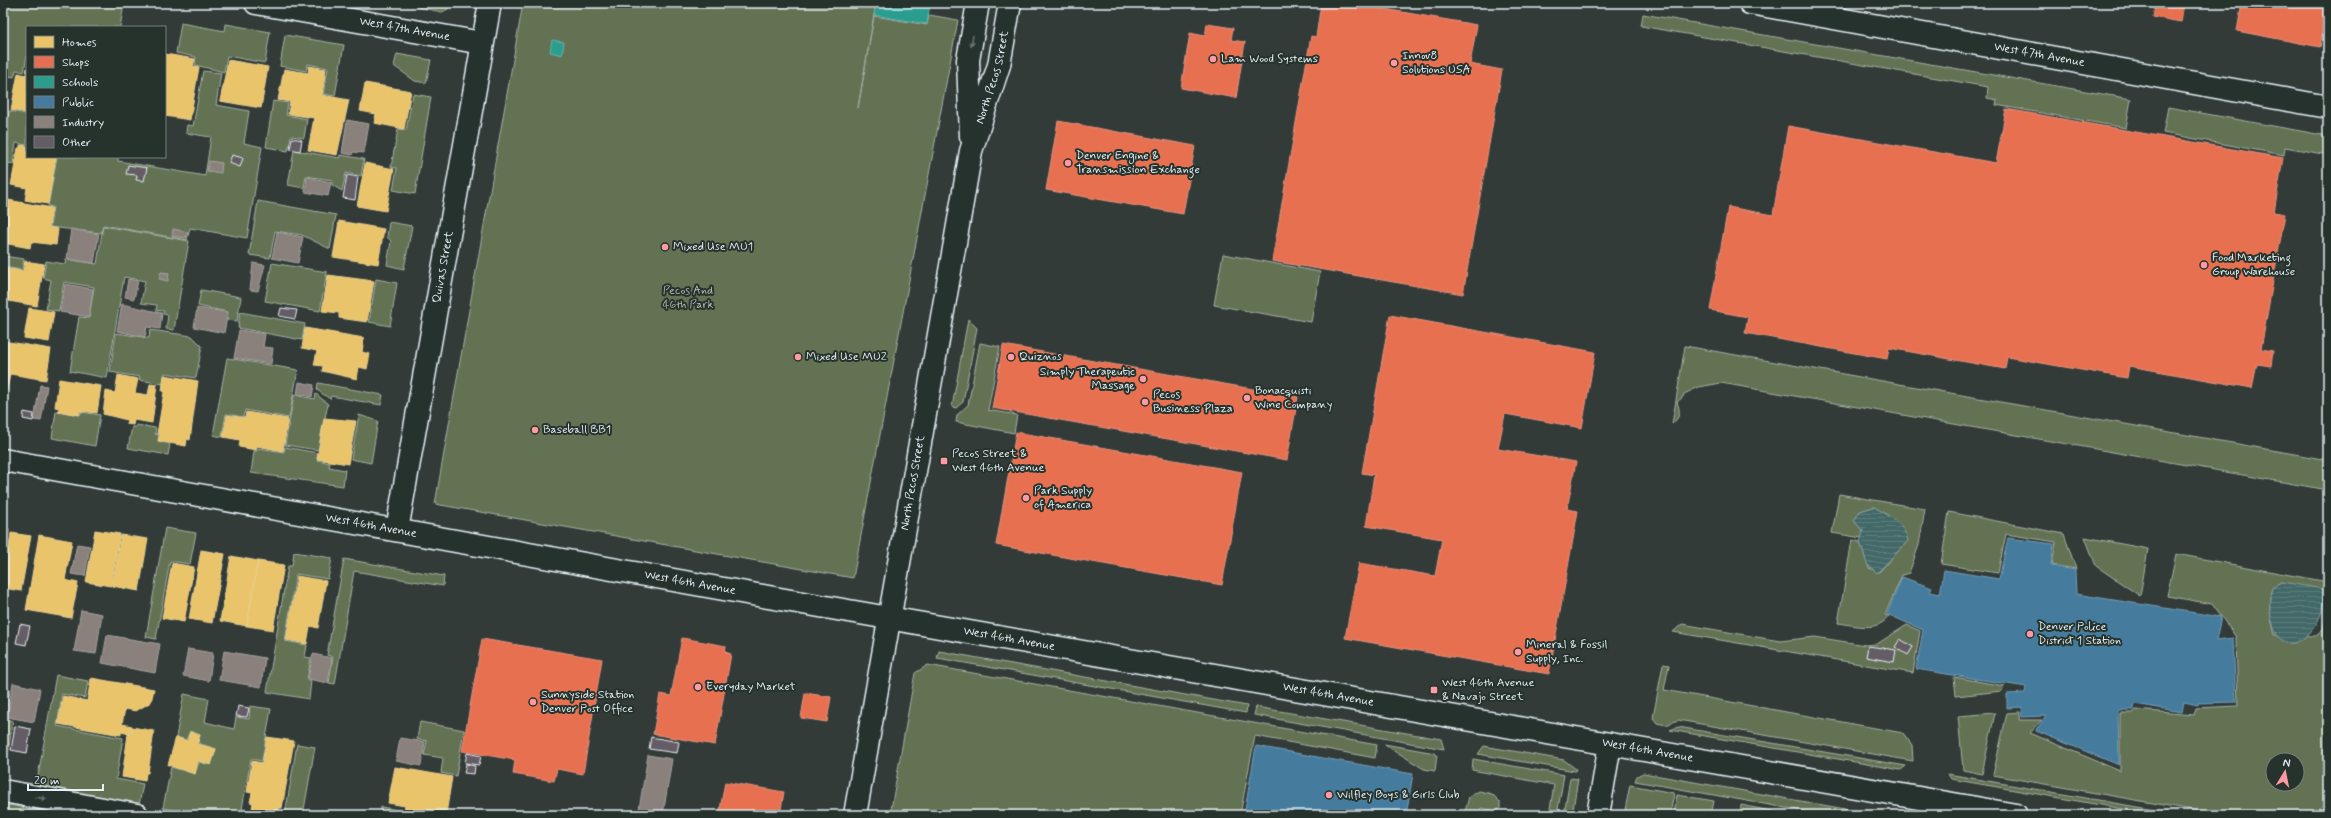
<svg xmlns="http://www.w3.org/2000/svg" width="2331" height="818" viewBox="0 0 2331 818" font-family="Mynerve,sans-serif">
  <style>
    .green { fill: #647253; stroke: #a6b2a6; fill-rule: evenodd }
    .water { fill: url(#water-rules); stroke: #859fa2 }
    .homes { fill: #e9c46a; stroke: #e9d295 }
    .shops { fill: #e76f51; stroke: #e79683 }
    .schools { fill: #2a9d8f; stroke: #63b6ae }
    .public { fill: #457b9d; stroke: #769eb8 }
    .industry { fill: #8a817c; stroke: #a6a3a1 }
    .building { fill: #655d66; stroke: #e8f1f8 }
    .lines { fill: none; stroke-linecap: round; stroke-linejoin: round }
    .minor-casing { stroke: #e8f1f8; stroke-width: 25 }
    .tertiary-casing { stroke: #e8f1f8; stroke-width: 25 }
    .secondary-casing { stroke: #e8f1f8; stroke-width: 25 }
    .minor { stroke: #26332d; stroke-width: 22 }
    .tertiary { stroke: #26332d; stroke-width: 22 }
    .secondary { stroke: #26332d; stroke-width: 22 }
    .oneway { fill: #6a7674 }
    .poi-dot { fill: #ff9aa2; stroke: #26332d; stroke-width: 1.5 }
    .labels { text-anchor: middle; dominant-baseline: central; stroke-width: 4; stroke-linejoin: round; paint-order: stroke }
    .street-label { font-size: 12px; fill: #e8f1f8; stroke: #26332d }
    .poi-label { font-size: 12px; fill: #e8f1f8; stroke: #26332d; text-anchor: start }
    .park-label { font-size: 12px; fill: #b3beb6; stroke: #26332d }
  </style>
  <defs>
    <pattern id="water-rules" width="6" height="5" patternUnits="userSpaceOnUse"><rect width="6" height="5" fill="#436868"/><path d="M0 2.5h6" fill="none" stroke="#5e7e7e"/></pattern>
  </defs>
  <rect width="100%" height="100%" fill="#333b38"/>
  <filter id="ink" filterUnits="userSpaceOnUse"><feTurbulence type="fractalNoise" baseFrequency=".025" numOctaves="2"/><feDisplacementMap in="SourceGraphic" scale="8" xChannelSelector="R" yChannelSelector="G"/><feConvolveMatrix kernelMatrix="1 2 1 2 8 2 1 2 1" color-interpolation-filters="sRGB"/></filter>
  <g filter="url(#ink)">
    <g class="green">
      <path d="M3 3H111L124 5 120 27H27V55L24 72 16 70 14 77 3 75Z"/>
      <path d="M417 3H452L448 9 442 12 417 7Z"/>
      <path d="M523 3H876L858 108 874 16 927 25 929 15 958 20 853 578 435 504Z"/>
      <path d="M1643 14 2131 99 2126 128 1996 105 1997 100 1987 98 1988 87 1641 26Z"/>
      <path d="M181 23 225 31 226 24 270 32 265 63 227 56 224 72 195 65 196 57 176 53Z"/>
      <path d="M285 35 344 45 335 96 323 94 328 68 308 64 306 71 280 66Z"/>
      <path d="M397 54 431 60 426 83 415 81 394 66Z"/>
      <path d="M203 71 221 73 216 105 249 111 244 143 262 147 247 238 190 228 187 240 103 225 101 233 50 227 53 207 48 206 57 157H118V161L205 176 211 137 186 133 187 125 193 126Z"/>
      <path d="M413 94 431 97 415 194 393 190 397 168 391 167 398 129 406 130Z"/>
      <path d="M273 101 288 103 286 115 307 119 304 138 291 136 288 151 266 147Z"/>
      <path d="M2168 107 2328 136V155L2285 147 2284 155 2163 133Z"/>
      <path d="M9 111 27 114V145L16 143 13 164 3 162V135H5Z"/>
      <path d="M294 150 339 158 340 155 364 159 361 176 346 173 342 191 332 185V180L306 176 304 188 288 185Z"/>
      <path d="M258 201 336 215 330 249 302 235 275 231 270 258 249 255Z"/>
      <path d="M389 222 412 226 404 269 387 265 391 241 387 237Z"/>
      <path d="M103 226 189 241 174 330 166 329 168 315 163 314 164 311 156 310 157 305 141 303 145 281 124 277 107 378 70 371 79 317 89 318 94 287 64 282 59 311 46 309 51 280 43 278 46 261 65 264 66 259 97 264Z"/>
      <path d="M1223 254 1320 272 1311 322 1214 305Z"/>
      <path d="M3 256 24 259 22 270 3 267Z"/>
      <path d="M272 263 327 272 320 311 265 301Z"/>
      <path d="M376 279 397 283 390 326 369 322Z"/>
      <path d="M201 290 241 297 237 321 227 320 228 312 198 306Z"/>
      <path d="M240 312 305 324 302 340 238 328Z"/>
      <path d="M968 319 977 328 963 402 956 408 952 407Z"/>
      <path d="M150 330 192 336 202 346 196 378 165 373 163 384 139 380 140 377 110 372 116 333 149 338Z"/>
      <path d="M980 343 1000 347 988 410 1017 415 1014 433 956 422 957 415 968 405Z"/>
      <path d="M1685 346 2328 460V490L1721 383 1699 387 1684 394 1683 397 1677 402C1681 412 1680 417 1672 424Z"/>
      <path d="M227 358 298 370 289 418 245 410 243 417 226 414 222 437 213 435Z"/>
      <path d="M318 383 383 395 381 405 331 396 330 399 317 390Z"/>
      <path d="M316 394 328 404 318 450 285 445 294 395 315 399Z"/>
      <path d="M56 411 80 415 81 412 100 415 95 446 52 438Z"/>
      <path d="M359 415 378 421 371 463 351 459Z"/>
      <path d="M136 425 156 428 155 434 159 435 158 441 170 444 168 455 128 448 132 427H136Z"/>
      <path d="M285 447 318 453 317 460 330 463 329 467 345 470 343 486 251 473 254 451H257L258 448 284 452Z"/>
      <path d="M1839 494 1925 509 1919 545 1909 573 1902 575 1885 615 1889 616C1877 633 1855 625 1838 623L1852 540 1860 542 1869 568 1879 572 1908 541C1901 524 1890 516 1874 507L1860 511 1854 521 1863 531 1862 538 1832 533Z"/>
      <path d="M1949 512 2064 534 2076 569 2052 565 2056 542 2006 534 1998 573 1941 564Z"/>
      <path d="M165 528 196 533 190 564 170 561 156 639 146 637Z"/>
      <path d="M2085 537 2148 549 2140 596 2096 566Z"/>
      <path d="M294 552 332 558 328 579 296 574 285 641 307 645 305 657 311 658 307 680 311 681 309 699 267 692 288 566H292Z"/>
      <path d="M2176 554 2328 582V605V601L2282 582 2272 588C2267 603 2271 620 2275 635L2316 636 2323 630 2328 611V801L2313 815H2221L1993 775 2007 713 2020 712 2019 720H2042L2030 733 2120 771V713H2133L2136 710 2194 715 2196 708 2238 706 2236 637 2212 604 2167 596ZM2273 760H2297V784H2273Z"/>
      <path d="M344 559 444 576 443 586 354 571 335 684 329 683 333 657 327 655Z"/>
      <path d="M1682 624 1780 641 1815 637 1865 645 1877 644 1907 625 1920 631 1913 673 1673 632Z"/>
      <path d="M939 651 1247 706 1246 713 937 658Z"/>
      <path d="M1663 664 1669 665 1664 690 1903 733 1912 745 1913 761 1678 720 1666 725 1657 723 1653 718Z"/>
      <path d="M928 665 1377 745 1375 758 1255 736 1240 815H890L915 673Z"/>
      <path d="M56 675 88 681 85 698 62 694 57 726 123 738 116 779 143 784 139 805 36 787Z"/>
      <path d="M1954 677 2004 686 2002 691 1956 696Z"/>
      <path d="M3 689 10 690 5 719 13 721 5 771H3Z"/>
      <path d="M184 694 209 699 205 722 234 729 236 717 249 719 250 706 271 709 262 761 251 759 242 809 276 815H200L163 808 171 767 195 774 199 762 211 765 216 749 198 743 200 735 190 731 186 740 176 737Z"/>
      <path d="M1256 707 1441 739 1444 749 1254 715Z"/>
      <path d="M1995 713 1982 774 1963 770 1958 716Z"/>
      <path d="M420 722 464 730 456 776 441 773 443 758 424 755 427 741 417 739Z"/>
      <path d="M1678 727 1906 766 1901 770 1670 730Z"/>
      <path d="M297 744 315 747 303 815H285Z"/>
      <path d="M1384 744 1435 753 1437 755 1435 771 1424 769Z"/>
      <path d="M1484 746 1564 760 1576 769 1575 771 1478 754Z"/>
      <path d="M1473 759 1564 775 1557 815H1549L1554 785 1472 770Z"/>
      <path d="M1643 773 1879 815H1826L1635 781 1637 776Z"/>
      <path d="M1948 774 2183 815H2158L1951 779Z"/>
      <path d="M1570 778 1578 779 1572 815H1564Z"/>
      <path d="M1630 785 1674 793 1670 815H1624Z"/>
      <path d="M1479 791 1492 794 1500 802V809L1496 811 1481 808 1479 815H1464L1469 797Z"/>
      <path d="M1677 795 1714 801 1711 815H1674Z"/>
      <path d="M8 805 48 812 47 815H6Z"/>
      <path d="M1741 805 1776 812 1775 815H1740Z"/>
      <path d="M381 807 403 811V814L408 815H380Z"/>
    </g>
    <g class="water">
      <path d="M1874 507C1888 515 1905 524 1908 541L1877 573 1867 564 1860 542 1863 531 1854 521 1860 511Z"/>
      <path d="M2282 582 2323 589C2331 625 2283 672 2272 621 2269 611 2269 598 2272 588Z"/>
    </g>
    <g class="homes">
      <path d="M165 54 195 59 193 66 199 67 190 120 165 116Z"/>
      <path d="M228 60 268 67 261 108 220 101Z"/>
      <path d="M309 66 326 69 322 95 349 100 337 155 308 150 314 118 288 114 290 102 278 100 284 69 308 73Z"/>
      <path d="M27 68V113L11 110 18 73 26 75Z"/>
      <path d="M365 83 411 91 404 129 374 123 376 114 360 111Z"/>
      <path d="M20 145 27 146V157H56L48 204 25 200 27 188 11 185 18 148H20Z"/>
      <path d="M365 163 394 169 386 211 357 206Z"/>
      <path d="M8 200 52 208 49 227 58 229 56 245 31 242 30 248 3 243V213L6 214Z"/>
      <path d="M339 221 384 229 378 264 333 257Z"/>
      <path d="M25 261 44 264 37 306 3 300V268L23 271Z"/>
      <path d="M328 275 374 281 367 322 339 318V313L322 311Z"/>
      <path d="M29 308 54 312 49 342 24 338Z"/>
      <path d="M305 328 364 338 362 352 370 354 367 369 359 367 357 379 322 371 323 366 314 365 317 351 302 348Z"/>
      <path d="M3 341 51 349 46 380 10 374 4 405Z"/>
      <path d="M118 375 138 379 135 393 148 395 150 384 157 385 152 423 134 420 133 425 126 424 127 420 103 414 106 391 115 393Z"/>
      <path d="M164 375 198 381 190 440 187 439 186 446 158 441 160 434H157L164 392 162 391Z"/>
      <path d="M59 379 101 386 97 413 80 411 79 415 58 411 59 408 55 407Z"/>
      <path d="M246 412 288 419 283 451 257 446 256 450 239 447 240 440 223 437 227 415 245 418Z"/>
      <path d="M324 418 356 421 348 464 317 459Z"/>
      <path d="M3 528 9 529 3 564Z"/>
      <path d="M95 530 120 534 111 586 86 582Z"/>
      <path d="M11 533 31 536 21 591 3 588Z"/>
      <path d="M39 535 72 541 65 580 78 583 71 618 26 610Z"/>
      <path d="M121 535 148 539 139 591 112 586Z"/>
      <path d="M201 550 225 554 212 623 189 619Z"/>
      <path d="M231 556 258 561 247 626 220 621Z"/>
      <path d="M258 561 284 565 273 630 247 626Z"/>
      <path d="M172 563 194 567 184 622 162 618Z"/>
      <path d="M297 576 326 581 318 628 310 626 307 644 286 640Z"/>
      <path d="M91 678 154 689 151 702 136 711 125 709 122 724 132 726 130 734 121 732V735L58 724 63 696 87 701Z"/>
      <path d="M132 727 154 731 148 773H146L145 781 122 777 128 734 131 735Z"/>
      <path d="M190 732 200 735 197 744 216 749 211 765 198 761 195 774 168 765 176 737 187 741Z"/>
      <path d="M267 737 294 741 282 808H279L278 814 252 809 253 803 250 802 252 793 247 792 252 761 262 763Z"/>
      <path d="M395 767 452 777 446 814 418 809 417 815 404 813 405 806 388 803Z"/>
    </g>
    <g class="shops">
      <path d="M1321 3H1350L1477 25 1470 64 1502 70 1463 294 1272 261 1311 36 1316 37Z"/>
      <path d="M2156 3H2184L2181 22 2153 17Z"/>
      <path d="M2242 3H2328L2320 47 2237 31Z"/>
      <path d="M1207 24 1233 28 1231 40 1245 42 1236 98 1181 88 1190 33 1205 36Z"/>
      <path d="M2006 109 2283 158 2274 212 2285 214 2261 349 2273 351 2271 366 2257 364 2252 388 2129 366 2127 378 2007 357 2005 369 1889 348 1887 359 1745 333 1748 317 1710 310 1728 207 1773 215 1788 126 1996 163Z"/>
      <path d="M1058 121 1195 146 1183 214 1046 190Z"/>
      <path d="M1390 315 1595 352 1582 428 1505 414 1498 449 1576 462 1567 509 1578 511 1549 674 1345 638 1359 563 1435 576 1442 539 1366 526 1374 475 1362 473Z"/>
      <path d="M1003 345 1298 397 1287 460 992 408Z"/>
      <path d="M1016 432 1242 472 1222 585 996 545Z"/>
      <path d="M682 638 726 646 725 652 731 654 715 745 653 734 660 694 671 696Z"/>
      <path d="M482 639 602 659 583 774 557 769 554 781 513 774 515 760 462 751Z"/>
      <path d="M805 693 831 697 827 722 801 718Z"/>
      <path d="M725 782 784 792 780 815H719Z"/>
    </g>
    <g class="schools">
      <path d="M876 3H930L927 24 874 15Z"/>
      <path d="M552 40 564 42 562 55 550 52Z"/>
    </g>
    <g class="public">
      <path d="M2008 538 2054 544 2051 566 2075 570 2076 594 2221 617 2216 640 2233 638 2236 702 2198 703V705L2184 702 2182 712 2135 704 2134 710H2118L2119 765 2036 731 2046 716 2021 717 2023 707 2007 708V694L2025 693 2026 687 1916 669 1923 630 1887 614 1902 577 1932 588 1930 592 1940 594 1944 570 1999 579Z"/>
      <path d="M1256 746 1413 774 1406 815H1244Z"/>
    </g>
    <g class="industry">
      <path d="M347 120 369 124 364 153 353 152 352 155 342 153Z"/>
      <path d="M209 161 222 163 221 173 207 171Z"/>
      <path d="M307 177 331 182 328 196 305 192Z"/>
      <path d="M71 229 99 234 94 263 67 259Z"/>
      <path d="M173 229 188 232 186 238 172 236Z"/>
      <path d="M277 232 303 237 298 263 272 258Z"/>
      <path d="M253 263 265 265 258 291 250 290Z"/>
      <path d="M161 272 169 273 168 281 159 279Z"/>
      <path d="M128 279 138 281 134 299 125 297Z"/>
      <path d="M65 284 93 289 89 317 60 312Z"/>
      <path d="M122 304 162 313 160 329 147 327 145 337 117 331Z"/>
      <path d="M197 308 228 312 224 333 194 327Z"/>
      <path d="M239 330 265 334 263 347 273 348 271 364 234 358Z"/>
      <path d="M299 382 314 385 312 397 297 394Z"/>
      <path d="M40 385 47 386 41 421 34 420Z"/>
      <path d="M77 544 90 546 85 576 71 574Z"/>
      <path d="M81 610 102 614 96 654 74 651Z"/>
      <path d="M3 613H6L3 631Z"/>
      <path d="M107 635 160 644 155 673 102 663Z"/>
      <path d="M188 649 213 653 209 681 183 676Z"/>
      <path d="M224 651 265 658 261 687 219 680Z"/>
      <path d="M313 654 332 658 328 683 308 679Z"/>
      <path d="M13 683 40 689 34 722 7 717Z"/>
      <path d="M400 738 425 742 421 766 396 761Z"/>
      <path d="M648 755 672 759 663 815H638Z"/>
    </g>
    <g class="building">
      <path d="M292 138 302 140 300 151 290 149Z"/>
      <path d="M232 155 243 158 240 167 229 163Z"/>
      <path d="M128 165 147 168 144 181 136 180 137 175 126 174Z"/>
      <path d="M347 175 358 177 355 200 343 198Z"/>
      <path d="M281 308 297 310 295 319 279 316Z"/>
      <path d="M24 412 34 414 33 421 23 419Z"/>
      <path d="M20 624 30 626 26 645 16 643Z"/>
      <path d="M1900 639 1913 647 1908 655 1895 647Z"/>
      <path d="M1868 646 1896 650 1894 662 1866 657Z"/>
      <path d="M238 706 249 708 247 717 236 716Z"/>
      <path d="M15 726 31 729 27 753 11 750Z"/>
      <path d="M651 737 679 742 677 753 649 749Z"/>
      <path d="M467 753 481 756 479 765 465 763Z"/>
      <path d="M466 764 475 766 474 774 464 773Z"/>
    </g>
    <g class="lines">
      <g class="minor-casing">
        <g id="minor">
          <path id="s1" d="M256 3 482 43"/>
          <path id="s2" d="M1750 3 2328 107"/>
          <path id="s3" d="M397 530 490 3"/>
          <path d="M3 791 137 815"/>
          <path d="M1598 815 1610 744"/>
        </g>
      </g>
      <g class="tertiary-casing">
        <g id="tertiary">
          <path id="s4" d="M3 460 774 598 2016 815"/>
        </g>
      </g>
      <g class="secondary-casing">
        <g id="secondary">
          <path d="M971 136 968 60 978 3"/>
          <path id="s5" d="M855 815 971 151 999 65 1010 3"/>
        </g>
      </g>
      <use href="#minor" class="minor"/>
      <use href="#tertiary" class="tertiary"/>
      <use href="#secondary" class="secondary"/>
    </g>
    <defs><path id="oneway-solid" d="M-6-.8H1V-3.2L6.5 0L1 3.2V.8H-6Z"/></defs>
    <g class="oneway">
      <use href="#oneway-solid" transform="translate(972 41) rotate(100)"/>
      <use href="#oneway-solid" transform="translate(41 798) rotate(10)"/>
    </g>
  </g>
  <g class="poi-dot">
    <circle cx="1213" cy="59" r="4"/>
    <circle cx="1394" cy="63" r="4"/>
    <circle cx="1068" cy="163" r="4"/>
    <circle cx="665" cy="247" r="4"/>
    <circle cx="2204" cy="265" r="4"/>
    <circle cx="798" cy="357" r="4"/>
    <circle cx="1011" cy="357" r="4"/>
    <circle cx="1143" cy="379" r="4"/>
    <circle cx="1247" cy="398" r="4"/>
    <circle cx="1145" cy="402" r="4"/>
    <circle cx="535" cy="430" r="4"/>
    <rect x="940" y="457" width="8" height="8" rx="2"/>
    <circle cx="1026" cy="498" r="4"/>
    <circle cx="2030" cy="634" r="4"/>
    <circle cx="1518" cy="652" r="4"/>
    <circle cx="698" cy="687" r="4"/>
    <rect x="1430" y="686" width="8" height="8" rx="2"/>
    <circle cx="533" cy="702" r="4"/>
    <circle cx="1329" cy="795" r="4"/>
  </g>
  <g class="labels">
    <g class="street-label">
      <text stroke="none"><textPath href="#s1" startOffset="151">West 47th Avenue</textPath></text>
      <text stroke="none"><textPath href="#s2" startOffset="294">West 47th Avenue</textPath></text>
      <text stroke="none"><textPath href="#s5" startOffset="751">North Pecos Street</textPath></text>
      <text stroke="none"><textPath href="#s3" startOffset="267">Quivas Street</textPath></text>
      <text stroke="none"><textPath href="#s5" startOffset="337">North Pecos Street</textPath></text>
      <text stroke="none"><textPath href="#s4" startOffset="374">West 46th Avenue</textPath></text>
      <text stroke="none"><textPath href="#s4" startOffset="698">West 46th Avenue</textPath></text>
      <text stroke="none"><textPath href="#s4" startOffset="1022">West 46th Avenue</textPath></text>
      <text stroke="none"><textPath href="#s4" startOffset="1346">West 46th Avenue</textPath></text>
      <text stroke="none"><textPath href="#s4" startOffset="1670">West 46th Avenue</textPath></text>
    </g>
    <g class="poi-label">
      <text x="1402" y="56">Innov8<tspan x="1402" dy="14">Solutions USA</tspan></text>
      <text x="1221" y="59">Lam Wood Systems</text>
      <text x="1076" y="156">Denver Engine &amp;<tspan x="1076" dy="14">Transmission Exchange</tspan></text>
      <text x="673" y="247">Mixed Use MU1</text>
      <text x="2212" y="258">Food Marketing<tspan x="2212" dy="14">Group Warehouse</tspan></text>
      <text x="806" y="357">Mixed Use MU2</text>
      <text x="1019" y="357">Quiznos</text>
      <text x="1135" y="372" text-anchor="end">Simply Therapeutic<tspan x="1135" dy="14">Massage</tspan></text>
      <text x="1255" y="391">Bonacquisti<tspan x="1255" dy="14">Wine Company</tspan></text>
      <text x="1153" y="395">Pecos<tspan x="1153" dy="14">Business Plaza</tspan></text>
      <text x="543" y="430">Baseball BB1</text>
      <text x="952" y="454">Pecos Street &amp;<tspan x="952" dy="14">West 46th Avenue</tspan></text>
      <text x="1034" y="491">Park Supply<tspan x="1034" dy="14">of America</tspan></text>
      <text x="2038" y="627">Denver Police<tspan x="2038" dy="14">District 1 Station</tspan></text>
      <text x="1526" y="645">Mineral &amp; Fossil<tspan x="1526" dy="14">Supply, Inc.</tspan></text>
      <text x="1442" y="683">West 46th Avenue<tspan x="1442" dy="14">&amp; Navajo Street</tspan></text>
      <text x="706" y="687">Everyday Market</text>
      <text x="541" y="695">Sunnyside Station<tspan x="541" dy="14">Denver Post Office</tspan></text>
      <text x="1337" y="795">Wilfley Boys &amp; Girls Club</text>
    </g>
    <g class="park-label">
      <text x="688" y="291">Pecos And<tspan x="688" dy="14">46th Park</tspan></text>
    </g>
  </g>
  <rect width="2331" height="818" fill="none" stroke="#26332d" stroke-width="16"/>
  <rect x="8" y="8" width="2315" height="802" fill="none" stroke="#e8f1f8" stroke-width="1.5" filter="url(#ink)"/>
  <rect x="26" y="26" width="140" height="132" fill="#26332d" stroke="#747f7e"/>
  <rect x="34" y="36" width="20" height="12" fill="#e9c46a" stroke="#747f7e"/>
  <text x="62" y="46" font-size="12" fill="#e8f1f8">Homes</text>
  <rect x="34" y="56" width="20" height="12" fill="#e76f51" stroke="#747f7e"/>
  <text x="62" y="66" font-size="12" fill="#e8f1f8">Shops</text>
  <rect x="34" y="76" width="20" height="12" fill="#2a9d8f" stroke="#747f7e"/>
  <text x="62" y="86" font-size="12" fill="#e8f1f8">Schools</text>
  <rect x="34" y="96" width="20" height="12" fill="#457b9d" stroke="#747f7e"/>
  <text x="62" y="106" font-size="12" fill="#e8f1f8">Public</text>
  <rect x="34" y="116" width="20" height="12" fill="#8a817c" stroke="#747f7e"/>
  <text x="62" y="126" font-size="12" fill="#e8f1f8">Industry</text>
  <rect x="34" y="136" width="20" height="12" fill="#655d66" stroke="#747f7e"/>
  <text x="62" y="146" font-size="12" fill="#e8f1f8">Other</text>
  <g transform="translate(2285 772) rotate(10)"><circle r="19" fill="#26332d" stroke="#747f7e"/>
  <path d="M0-3L7 15L0 10L-7 15Z" fill="#ff9aa2"/>
  <text y="-6" font-size="11" font-weight="bold" text-anchor="middle" fill="#e8f1f8">N</text>
  </g>
  <path d="M28 784v6h75v-6" fill="none" stroke="#e8f1f8" stroke-width="2"/>
  <text x="34" y="784" font-size="12" fill="#e8f1f8" stroke="#26332d" stroke-width="3" paint-order="stroke">20 m</text>
</svg>
